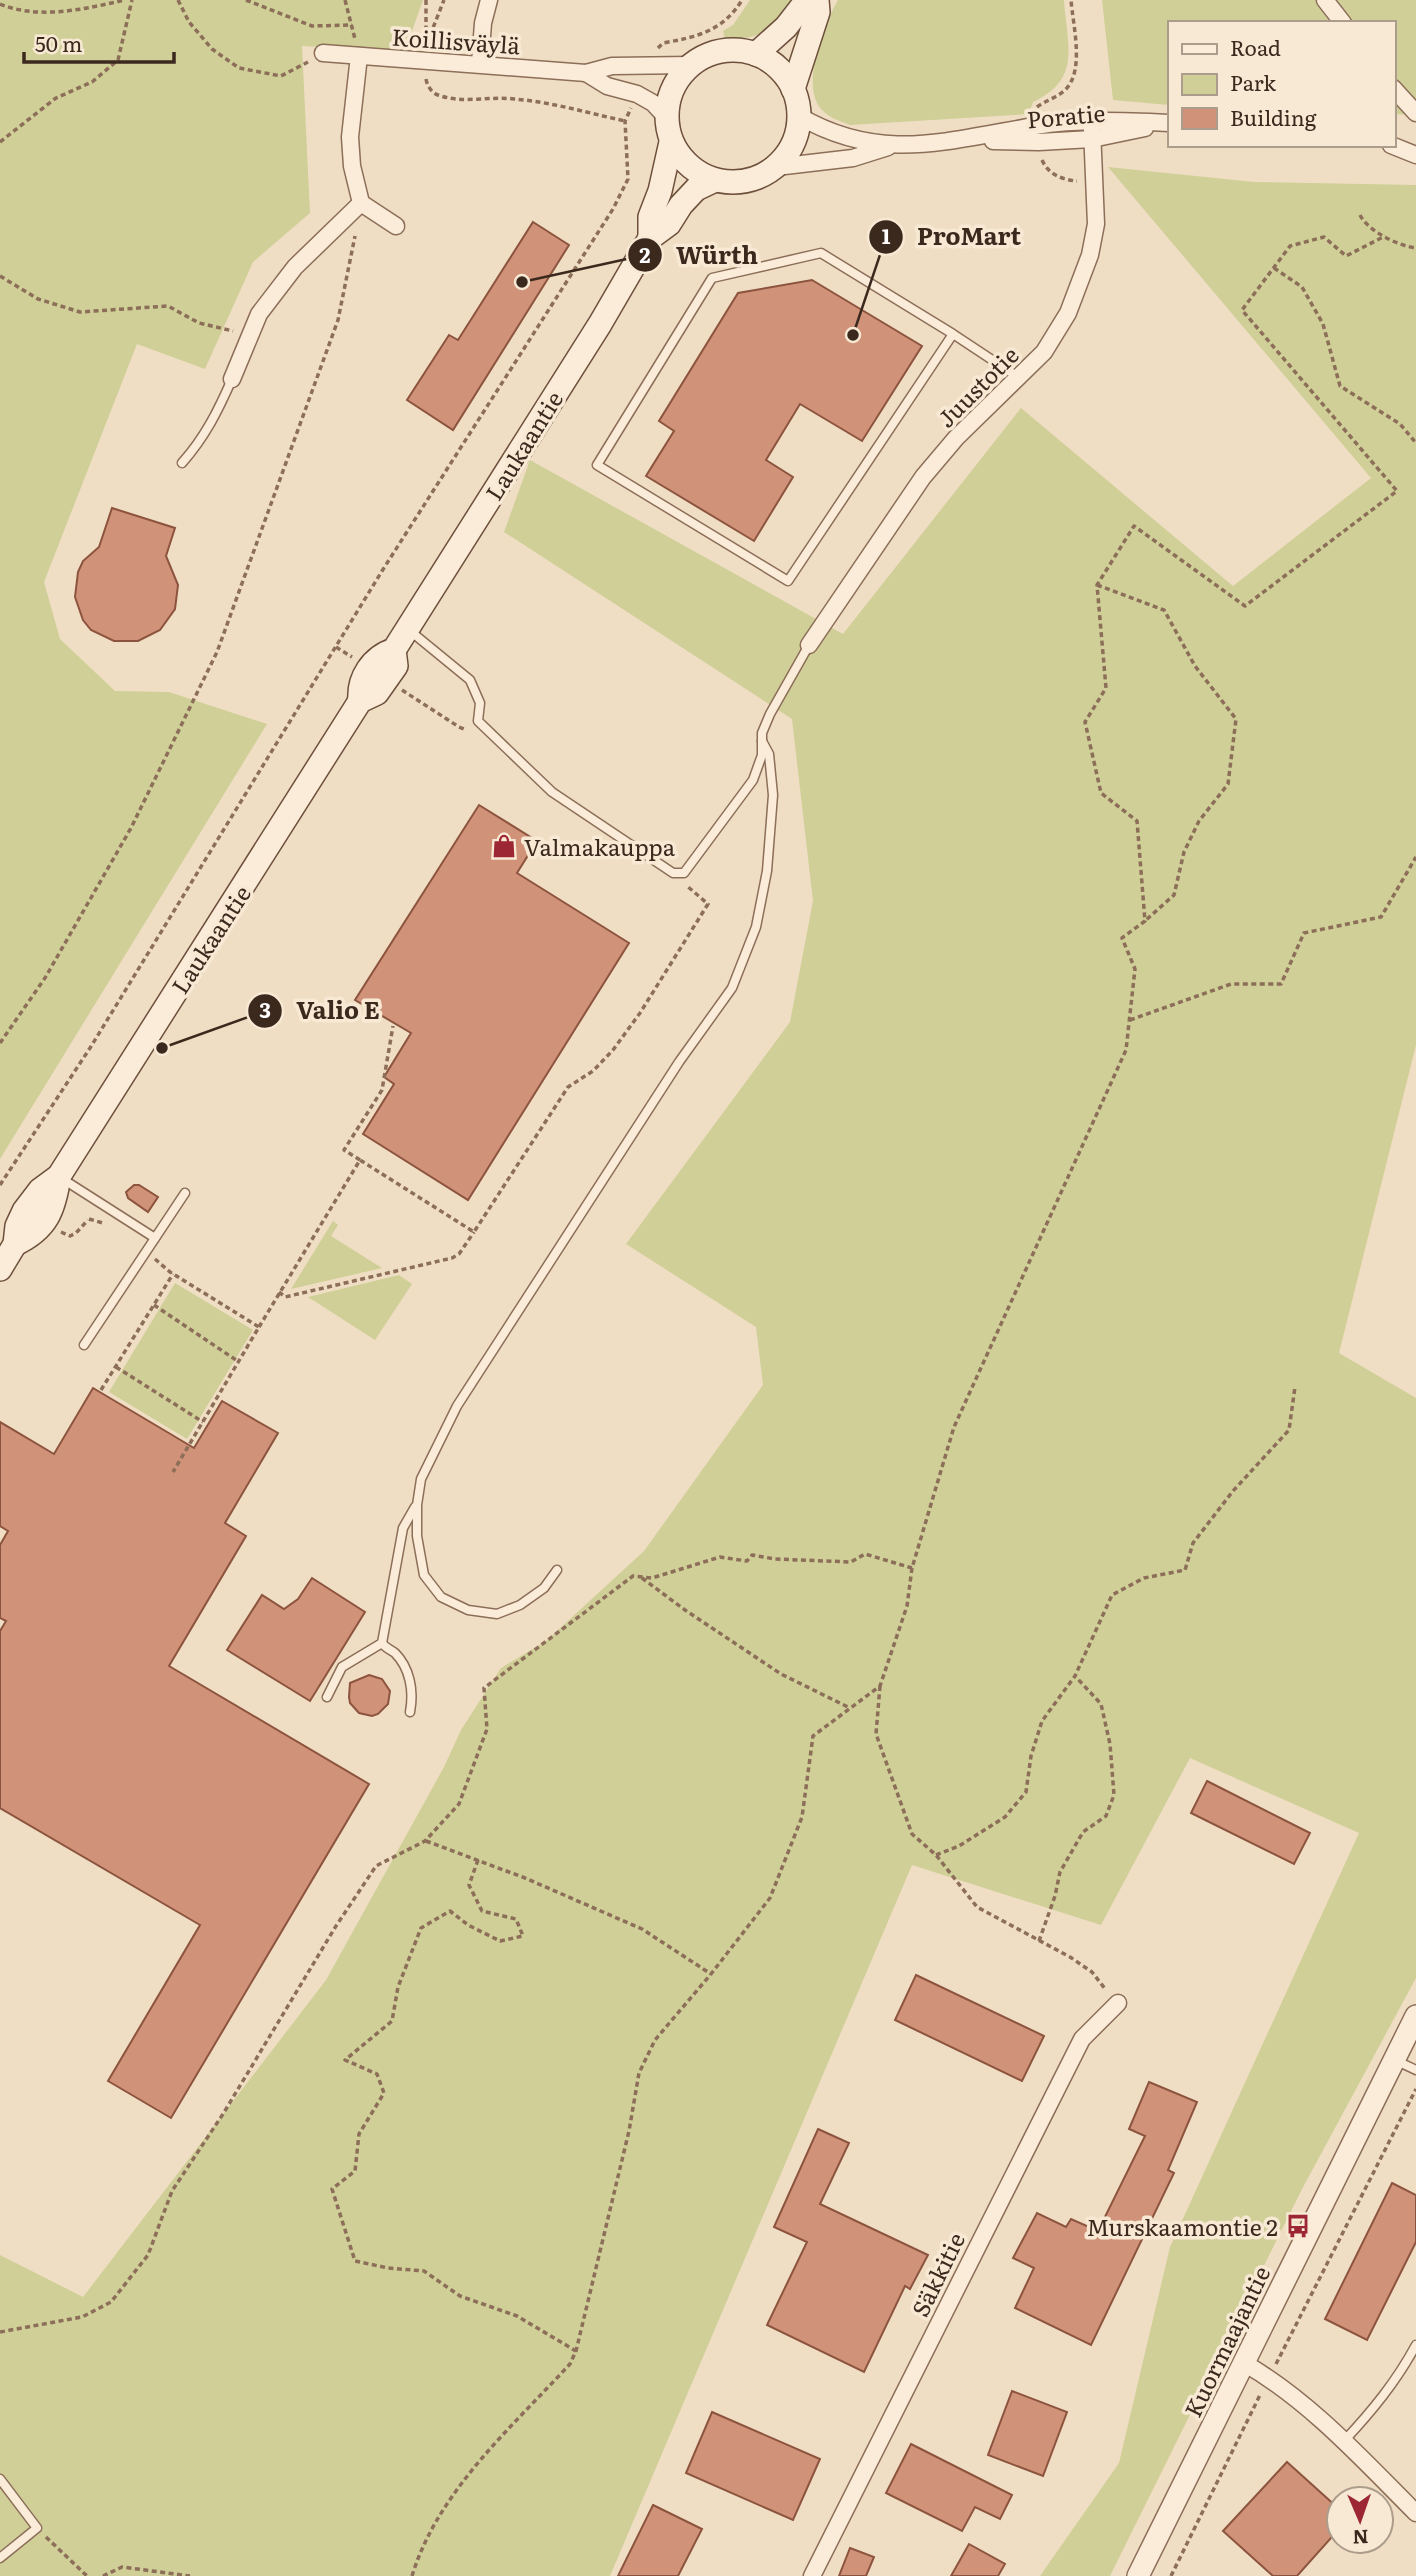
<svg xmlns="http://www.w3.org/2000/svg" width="1416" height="2576" viewBox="0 0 1416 2576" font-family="Literata,serif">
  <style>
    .green { fill: #cfcf97 }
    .building { fill: #d09278; stroke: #8c543e; stroke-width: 2 }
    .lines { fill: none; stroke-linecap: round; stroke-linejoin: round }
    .service-casing { stroke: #8c6e59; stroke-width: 11 }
    .minor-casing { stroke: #8c6e59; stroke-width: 19 }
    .tertiary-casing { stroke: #8c6e59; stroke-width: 24 }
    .secondary-casing { stroke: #6d4f3c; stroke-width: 26 }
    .path { stroke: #8c6e59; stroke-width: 3.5; stroke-dasharray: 5 3.5; stroke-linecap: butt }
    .service { stroke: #faecd8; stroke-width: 8 }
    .minor { stroke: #faecd8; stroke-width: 16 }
    .tertiary { stroke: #faecd8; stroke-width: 21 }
    .secondary { stroke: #faecd8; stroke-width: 23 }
    .labels { text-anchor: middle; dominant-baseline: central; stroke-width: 7; stroke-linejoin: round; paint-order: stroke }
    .street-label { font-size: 23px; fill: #3b291e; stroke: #f7e9d4 }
    .poi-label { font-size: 23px; fill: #3b291e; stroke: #f7e9d4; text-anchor: start }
    .leader { fill: none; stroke: #3b291e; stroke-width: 2.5 }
    .callout-dot { fill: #3b291e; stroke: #f7e9d4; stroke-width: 2.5 }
    .mark-label { font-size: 21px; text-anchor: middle; font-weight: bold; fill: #fff }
    .callout-label { font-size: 24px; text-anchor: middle; font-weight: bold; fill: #3b291e; stroke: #f7e9d4; stroke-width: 7; stroke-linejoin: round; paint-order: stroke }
  </style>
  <rect width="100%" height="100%" fill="#f0dec4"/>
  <g class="green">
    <path d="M0 0H423L405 51 302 46 310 213 253 262 205 369 137 344 44 582 60 639 115 691 169 692 267 724 0 1159Z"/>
    <path d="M750 0H794C772 30 763 39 725 39L723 31 733 25Z"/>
    <path d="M838 0H1064C1067 46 1082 79 1033 102L1029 114 850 125C840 121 829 118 821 109 800 85 824 24 838 0Z"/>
    <path d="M1102 0H1416V115L1393 114V23H1169V105L1113 100Z"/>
    <path d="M1108 167 1254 182 1416 185V1045L1339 1353 1416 1398V1978L1301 2191 1110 2576H1040L1119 2463 1170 2247 1359 1833 1190 1758 1101 1925 912 1865 610 2576H0V2255L83 2297 326 1980 444 1767 461 1730 501 1668 546 1641 644 1551 763 1385 756 1327 626 1244 790 1022 813 901 792 719 504 532 530 460 843 634 1021 408 1233 586 1371 478Z"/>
    <path d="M333 1221 338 1225 331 1236 382 1268 291 1289Z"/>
    <path d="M399 1275 412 1284 375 1340 308 1297Z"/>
    <path d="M175 1283 253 1330 187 1439 109 1392Z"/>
  </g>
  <g class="building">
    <path d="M533 222 569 245 453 430 407 400 449 335 458 340Z"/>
    <path d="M812 280 922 346 862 441 800 404 766 460 793 477 754 541 646 476 674 431 659 421 738 293Z"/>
    <path d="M112 508 175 528 166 556 178 585 175 609 160 630 138 641H114L91 630 83 620 75 597 78 572 83 561 99 547Z"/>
    <path d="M479 805 537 841 517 873 629 943 468 1200 363 1134 394 1084 384 1077 411 1033 355 1000Z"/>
    <path d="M134 1185H139L158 1197 148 1212 128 1198 126 1192Z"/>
    <path d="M93 1388 194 1448 222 1401 278 1433 225 1523 246 1536 169 1666 369 1784 171 2118 108 2081 200 1925 0 1808V1631L6 1621 0 1618V1545L8 1531 0 1526V1422L54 1454Z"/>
    <path d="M312 1578 365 1612 310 1701 227 1650 262 1595 284 1609 298 1599Z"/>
    <path d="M369 1675 382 1679 390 1691 388 1704 378 1714 372 1716 359 1713 350 1703 349 1697 350 1683Z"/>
    <path d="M1207 1781 1310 1833 1294 1864 1191 1813Z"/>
    <path d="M916 1975 1044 2036 1022 2081 895 2020Z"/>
    <path d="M1149 2082 1197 2102 1168 2170 1174 2173 1091 2345 1015 2308 1034 2268 1013 2258 1037 2213 1066 2227 1071 2219 1098 2231 1145 2136 1129 2129Z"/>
    <path d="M818 2129 849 2143 820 2204 928 2255 910 2289 905 2286 864 2372 767 2325 807 2242 774 2227Z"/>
    <path d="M1392 2183 1416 2195V2242L1367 2340 1325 2319Z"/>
    <path d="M1012 2391 1067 2412 1043 2476 988 2455Z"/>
    <path d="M712 2412 820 2459 793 2520 686 2473Z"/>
    <path d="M911 2444 1012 2495 1000 2519 975 2507 962 2531 886 2493Z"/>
    <path d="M1287 2462 1339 2509V2529L1297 2576H1273L1223 2531Z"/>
    <path d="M653 2505 702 2529 678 2576H618Z"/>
    <path d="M969 2544 1005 2564 998 2576H951Z"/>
    <path d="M850 2548 874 2557 866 2576H839Z"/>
  </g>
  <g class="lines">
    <g class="service-casing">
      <g id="service">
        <path d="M953 334 788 581 597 465 712 278 821 253 953 334 1018 377"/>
        <path d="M182 463C205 437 218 411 232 379"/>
        <path d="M409 630 470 680 480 703 478 721 552 792 673 873H684L753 780 762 755V733L770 714 809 645"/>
        <path d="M61 1178 155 1238"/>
        <path d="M84 1345 185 1193"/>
        <path d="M557 1570 544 1588 520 1605 497 1614 468 1610 441 1597 424 1575 417 1536V1505L421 1479 457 1406 679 1062 732 988 756 927 767 871 773 795 769 754 762 741"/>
        <path d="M382 1643C385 1648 390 1649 395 1653 410 1668 414 1691 410 1712"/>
        <path d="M327 1697 342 1667 382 1643 403 1528 415 1507"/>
        <path d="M1397 2061 1416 2070"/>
        <path d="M1344 2441C1372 2411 1396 2382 1416 2345"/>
        <path d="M0 2479 37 2528 0 2558"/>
      </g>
    </g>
    <g class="minor-casing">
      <g id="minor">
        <path d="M1325 0 1343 23"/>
        <path d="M323 53 586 73 612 66 691 65"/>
        <path d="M359 56 350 137 352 166 361 203 396 226"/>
        <path d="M480 63 483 23 489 0"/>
        <path d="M586 73 607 86 637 94 653 103 666 117"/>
        <path d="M1393 88 1416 113"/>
        <path d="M799 116C881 164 948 140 1035 126 1078 119 1125 121 1169 123"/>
        <path d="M993 141 1039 142 1092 139 1145 128"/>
        <path d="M1391 145 1416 155"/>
        <path d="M776 167 853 158 888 147"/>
        <path d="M232 379 259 314 295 267 361 203"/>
        <path d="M809 645 923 477 956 438 1044 352 1068 313 1090 255 1096 224 1092 129"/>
        <path d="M1244 2363C1310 2401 1363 2460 1416 2513"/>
        <path d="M812 2576 1082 2039 1118 2003"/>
      </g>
    </g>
    <g class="tertiary-casing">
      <path id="tertiary" d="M1138 2576 1416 2016"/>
    </g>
    <g class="secondary-casing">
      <g id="secondary">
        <circle cx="733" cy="116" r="66"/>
        <path d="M756 54 786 27 807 0"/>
        <path d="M793 89 818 12 817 0"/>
        <path d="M650 238V217L660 191 671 142"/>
        <path d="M360 701C358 678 372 657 394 650L600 324 650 238 669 224 681 205 696 189 715 180"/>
        <path d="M15 1244C47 1229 54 1210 59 1176"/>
        <path d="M0 1269 15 1244 17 1226 24 1211 40 1190 59 1176 360 701 377 693 396 666 394 650"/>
      </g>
    </g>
    <g class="path">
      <path d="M178 0 189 22 212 49 239 68 281 76 308 62"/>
      <path d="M246 0 312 26 352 25"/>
      <path d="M345 0 355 39"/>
      <path d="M426 0V44"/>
      <path d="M0 4C39 20 85 9 125 0"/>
      <path d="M427 43 444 0"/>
      <path d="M658 48 663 43C697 37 723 31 742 0"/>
      <path d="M426 79C427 86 432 93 438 95 462 104 490 96 514 99 552 102 588 113 625 121"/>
      <path d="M1037 107C1045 101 1056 98 1065 90 1085 71 1073 26 1071 0"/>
      <path d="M0 142 56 98 92 82 118 60 132 0"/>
      <path d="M1042 160C1048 174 1062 180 1077 181"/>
      <path d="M1360 215C1368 231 1398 246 1416 248"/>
      <path d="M1274 268 1302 287 1323 324 1340 386 1400 424 1416 443"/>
      <path d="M0 276 38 299 80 312 168 306 199 323 233 331"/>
      <path d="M1097 585 1164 610 1195 666 1236 719 1228 784 1199 821 1184 852 1174 895 1146 920"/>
      <path d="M336 647 352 657"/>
      <path d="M402 690 459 727 467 730"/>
      <path d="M1130 1020 1231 984H1281L1304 933 1381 917 1416 857"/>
      <path d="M0 1043 45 978 131 828 217 652 338 320 355 236"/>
      <path d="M360 1160 344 1150 382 1090 393 1026"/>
      <path d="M0 1185 90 1048 382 571 613 209 628 179 625 121 631 108"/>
      <path d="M89 1219 103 1223"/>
      <path d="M61 1232 70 1236 76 1233 88 1220"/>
      <path d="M155 1259 170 1272 259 1327 173 1472"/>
      <path d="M279 1292 285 1297 452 1258 459 1254 474 1232"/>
      <path d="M154 1305 239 1362"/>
      <path d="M259 1327 360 1160 474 1232 568 1087 593 1071 613 1050 640 1013 708 904 687 886"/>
      <path d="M116 1367 203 1422"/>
      <path d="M101 1390 173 1274"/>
      <path d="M642 1578 685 1610 781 1674 850 1708"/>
      <path d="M880 1686 876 1734 912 1834 936 1855 977 1907 1070 1957 1092 1972 1106 1990"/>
      <path d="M426 1841 525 1878 642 1929 711 1974"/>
      <path d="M936 1855 959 1846 1005 1817 1026 1792 1031 1756 1042 1721 1075 1676 1112 1595 1144 1578 1185 1570 1193 1543 1233 1491 1289 1430 1295 1387"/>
      <path d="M478 1860 469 1885 482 1911 516 1919 523 1936 500 1941 468 1925 450 1911 421 1928 398 1987 392 2021 345 2060 377 2074 384 2093 359 2134 355 2171 332 2189 355 2261 388 2268 424 2271 460 2296 517 2316 576 2351"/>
      <path d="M1039 1941 1055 1896 1060 1872 1083 1832 1106 1816 1114 1795 1110 1744 1101 1704 1076 1677"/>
      <path d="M0 2332 82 2317 111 2302 148 2255 172 2191 223 2114 336 1926 376 1866 425 1841 459 1804 487 1729 484 1688 633 1576 652 1578 720 1557 747 1561 752 1555 775 1559 851 1562 865 1554 912 1568"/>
      <path d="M1276 2364 1416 2089"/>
      <path d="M46 2537 87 2576"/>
      <path d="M103 2576 122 2567 190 2576"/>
      <path d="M412 2576C438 2491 511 2428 570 2364L576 2351 629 2131 639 2073 655 2040 711 1974 770 1898 802 1817 813 1736 880 1686 907 1606 912 1568 954 1427 1126 1050 1135 969 1122 938 1145 921 1137 821 1101 793 1085 722 1106 688 1097 585 1134 526 1245 606 1397 491 1242 310 1290 246 1324 237 1346 256 1385 236"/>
      <path d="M1171 2576 1261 2393"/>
    </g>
    <use href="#service" class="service"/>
    <use href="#minor" class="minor"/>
    <use href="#tertiary" class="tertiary"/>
    <use href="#secondary" class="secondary"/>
  </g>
  <defs>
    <g id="shop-bare" transform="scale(1.89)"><path d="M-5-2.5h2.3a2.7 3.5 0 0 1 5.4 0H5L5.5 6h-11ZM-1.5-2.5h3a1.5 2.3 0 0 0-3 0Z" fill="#9d2635" stroke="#f7e9d4" stroke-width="2.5" paint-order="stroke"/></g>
    <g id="bus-bare" transform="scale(1.89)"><path d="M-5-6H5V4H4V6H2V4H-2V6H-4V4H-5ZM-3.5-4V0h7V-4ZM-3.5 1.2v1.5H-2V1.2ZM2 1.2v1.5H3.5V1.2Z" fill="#9d2635" stroke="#f7e9d4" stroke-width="2.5" paint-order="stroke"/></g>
  </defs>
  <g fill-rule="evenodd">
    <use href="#shop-bare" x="504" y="846"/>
    <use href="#bus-bare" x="1298" y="2226"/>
  </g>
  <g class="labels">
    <g class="street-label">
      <text transform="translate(456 40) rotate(4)">Koillisväylä</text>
      <text transform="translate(1066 115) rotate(-5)">Poratie</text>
      <text transform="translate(977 386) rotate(-45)">Juustotie</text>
      <text transform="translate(523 445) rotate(-58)">Laukaantie</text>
      <text transform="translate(210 939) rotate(-57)">Laukaantie</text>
      <text transform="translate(937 2274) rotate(-64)">Säkkitie</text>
      <text transform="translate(1226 2341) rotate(-64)">Kuormaajantie</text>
    </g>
    <g class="poi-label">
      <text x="524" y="846">Valmakauppa</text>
      <text x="1278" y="2226" text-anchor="end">Murskaamontie 2</text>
    </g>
  </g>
  <path class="leader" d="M853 335L886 237M522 282L645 255M162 1048L265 1011"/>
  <g class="callout-dot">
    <circle cx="853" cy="335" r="7"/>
    <circle cx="522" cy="282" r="7"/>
    <circle cx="162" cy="1048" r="7"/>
    <circle cx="886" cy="237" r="18"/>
    <circle cx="645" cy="255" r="18"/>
    <circle cx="265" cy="1011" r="18"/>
  </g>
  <g class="mark-label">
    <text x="886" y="244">1</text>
    <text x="645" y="263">2</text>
    <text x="265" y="1018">3</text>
  </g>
  <g class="callout-label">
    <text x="969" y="245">ProMart</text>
    <text x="717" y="264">Würth</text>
    <text x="338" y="1019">Valio E</text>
  </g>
  <rect x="1168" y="21" width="228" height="126" fill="#f7e9d4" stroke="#ac9c8b" stroke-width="2"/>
  <rect x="1182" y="44" width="35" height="10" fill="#faecd8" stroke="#ac9c8b" stroke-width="2"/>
  <text x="1230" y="56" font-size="21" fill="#3b291e">Road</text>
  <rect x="1182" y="74" width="35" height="21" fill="#cfcf97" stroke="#ac9c8b" stroke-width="2"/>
  <text x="1230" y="91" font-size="21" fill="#3b291e">Park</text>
  <rect x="1182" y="108" width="35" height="21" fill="#d09278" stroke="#ac9c8b" stroke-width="2"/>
  <text x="1230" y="126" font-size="21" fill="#3b291e">Building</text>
  <g transform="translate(1360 2520) rotate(178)"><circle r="33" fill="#f7e9d4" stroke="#ac9c8b" stroke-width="2"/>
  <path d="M0-5L12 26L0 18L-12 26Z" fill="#9d2635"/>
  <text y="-10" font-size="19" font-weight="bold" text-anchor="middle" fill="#3b291e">N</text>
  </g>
  <path d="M24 52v10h150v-10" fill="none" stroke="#3b291e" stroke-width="3.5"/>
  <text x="35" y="52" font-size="21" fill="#3b291e" stroke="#f7e9d4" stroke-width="5" paint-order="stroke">50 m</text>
</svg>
